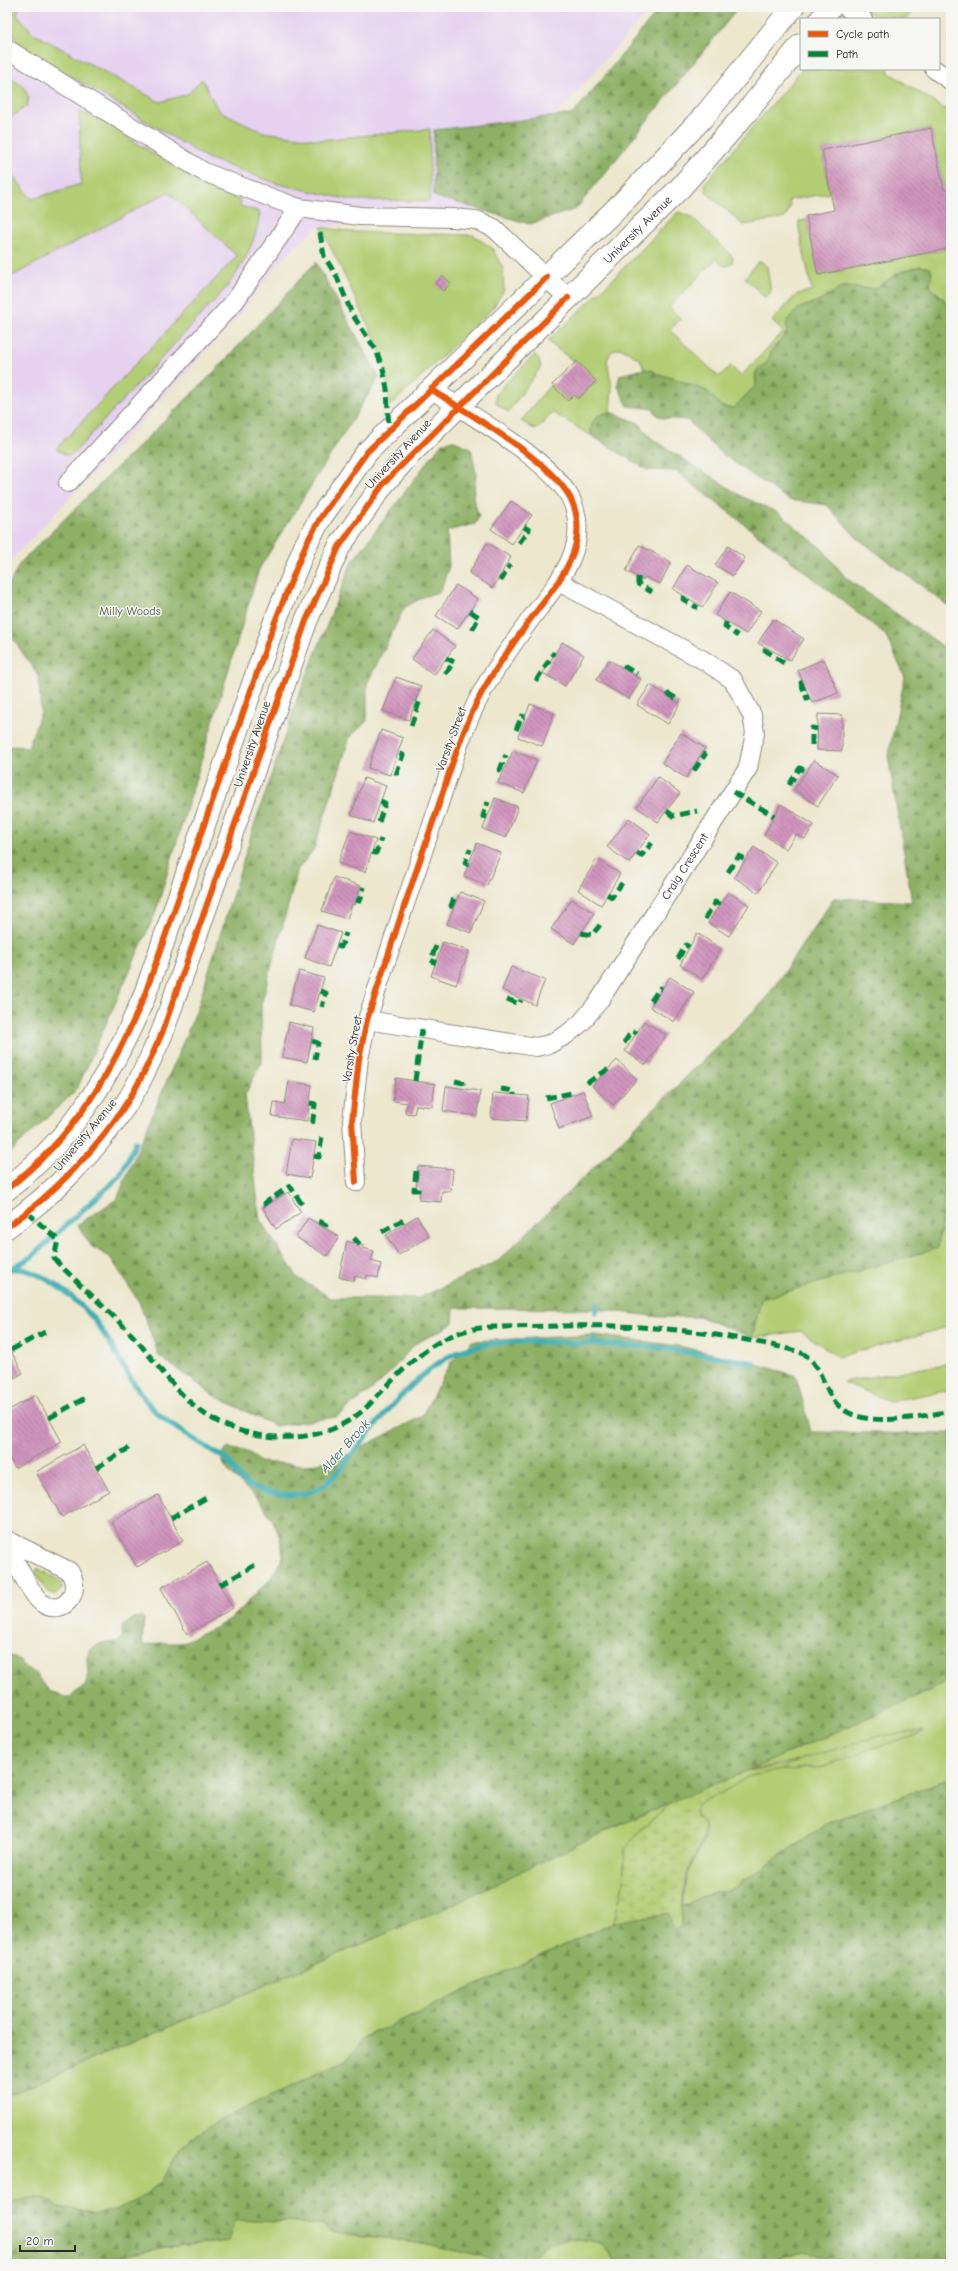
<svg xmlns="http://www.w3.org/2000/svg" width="958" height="2271" viewBox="0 0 958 2271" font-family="'Comic Neue',sans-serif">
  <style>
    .built { fill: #e6d2f0 }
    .grass { fill: #b2cd73; stroke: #6e7c4f }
    .forest { fill: url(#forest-firs); stroke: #5c6e48 }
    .wetland { fill: url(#wetland-marsh); stroke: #6e7c4f }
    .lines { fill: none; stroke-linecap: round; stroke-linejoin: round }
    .stream { stroke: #3daeb4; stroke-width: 5.5 }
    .building { fill: url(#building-back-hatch) }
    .minor-casing { stroke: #8c897c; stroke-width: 20 }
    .major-casing { stroke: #8c897c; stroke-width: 24 }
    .minor { stroke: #fff; stroke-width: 18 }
    .major { stroke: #fff; stroke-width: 22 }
    .quiet { stroke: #00873e; stroke-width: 5; stroke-dasharray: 10 5; stroke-linecap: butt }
    .cycleway-casing { stroke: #f6f6f2; stroke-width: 8 }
    .cycleway { stroke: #e8590c; stroke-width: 6 }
    .labels { text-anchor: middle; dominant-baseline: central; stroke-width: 3; stroke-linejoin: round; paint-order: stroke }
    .street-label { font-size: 12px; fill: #2b2b2b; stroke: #f6f6f2 }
    .park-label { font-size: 12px; fill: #4d543d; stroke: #f6f6f2 }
    .water-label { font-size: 13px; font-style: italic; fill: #325f62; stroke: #f6f6f2 }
  </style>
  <defs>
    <pattern id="forest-firs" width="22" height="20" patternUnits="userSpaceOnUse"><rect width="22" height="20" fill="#8db065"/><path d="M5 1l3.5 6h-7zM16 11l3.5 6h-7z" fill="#738f53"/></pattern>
    <pattern id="wetland-marsh" width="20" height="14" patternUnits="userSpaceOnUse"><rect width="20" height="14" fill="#b2cd73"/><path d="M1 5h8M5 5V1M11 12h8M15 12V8" fill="none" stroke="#99b064"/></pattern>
    <pattern id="building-back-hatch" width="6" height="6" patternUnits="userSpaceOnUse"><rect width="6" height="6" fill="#d094bd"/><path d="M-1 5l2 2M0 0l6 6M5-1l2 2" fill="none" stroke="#a9799a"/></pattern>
  </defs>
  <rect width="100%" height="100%" fill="#f6f6f2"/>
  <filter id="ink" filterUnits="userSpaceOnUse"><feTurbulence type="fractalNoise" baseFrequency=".025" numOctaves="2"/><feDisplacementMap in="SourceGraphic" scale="8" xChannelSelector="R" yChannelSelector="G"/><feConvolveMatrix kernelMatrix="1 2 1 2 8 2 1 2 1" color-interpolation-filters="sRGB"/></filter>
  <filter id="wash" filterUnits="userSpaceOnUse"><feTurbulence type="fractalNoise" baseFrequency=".012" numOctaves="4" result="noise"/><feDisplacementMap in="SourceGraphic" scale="16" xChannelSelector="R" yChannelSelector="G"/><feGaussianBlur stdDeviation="0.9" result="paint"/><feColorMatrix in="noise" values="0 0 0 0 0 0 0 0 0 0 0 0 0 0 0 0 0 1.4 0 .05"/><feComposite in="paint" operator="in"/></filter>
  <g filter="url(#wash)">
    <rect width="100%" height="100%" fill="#ede7ce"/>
    <path class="built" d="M7 7H652L468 214 317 227 277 265 243 311 7 565Z"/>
    <g class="grass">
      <path d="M13 7H19L17 14 33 33 160 102 188 94 202 79 218 110 263 132 320 140 430 129V201L351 200 278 184 207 158 29 51 15 40 10 15Z"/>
      <path d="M862 7H916L908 19H878Z"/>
      <path d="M802 69H889L888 72 951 113V189L944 190 931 128 822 150 830 193 789 200 790 207 785 218 743 225 706 192 705 183Z"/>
      <path d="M7 75 24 87 29 98 27 106 7 120Z"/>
      <path d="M79 112 101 120 197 181 241 201 240 206 260 212C257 240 243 265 227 287L74 453 68 456 56 449 237 256 168 192 7 279V177L11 174 7 168 32 199 81 184Z"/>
      <path d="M678 212 692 217 733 257 732 263 729 266H724L716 259 669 307 681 319 670 330 719 377 730 366 741 376 783 332 772 321 797 294 812 291 799 229V221L807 220 819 275 951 248V312C948 307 946 301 942 297 936 290 928 291 931 279L921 266 900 272 878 287 872 289 843 287 821 300 798 309 786 325 787 332 766 364 758 368 755 376 756 385 734 408 722 407 707 391 644 369 640 359 620 348 612 351 607 360 612 387 610 412C599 414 587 423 592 436L553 413 536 430 521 421 551 384 574 395 578 399 596 382C582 364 564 356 548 341L611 281Z"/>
      <path d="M321 227 353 232 473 235 492 248 503 268 504 290 492 309 390 406 386 372 377 343Z"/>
      <path d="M761 261 767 267 771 292 766 297 763 296 745 278 757 263Z"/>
      <path d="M535 354 539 360 541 367 508 412 496 403V393Z"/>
      <path d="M951 1143V1326L838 1357 801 1331 752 1338 761 1299 938 1248Z"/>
      <path d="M951 1363V1390L889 1401 843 1382Z"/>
      <path d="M38 1568 61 1582 62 1589 57 1594C46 1596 41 1581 36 1572Z"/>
      <path d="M951 1681V1778L825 1824 733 1889 703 1896 682 1907 687 1874 705 1837V1824L696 1816 694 1809 702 1802 728 1789 747 1777 773 1771 824 1767 872 1748 915 1736 922 1732 747 1771Z"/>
      <path d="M673 1801 643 1827 625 1850 623 1884 614 1922 363 2038 348 2059 221 2120 199 2133 181 2148 160 2183 138 2200 115 2210 96 2214 60 2207 44 2198 7 2205V2096L443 1909 531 1865Z"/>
      <path d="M235 2220 324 2224 331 2232 419 2242 510 2264H84L165 2247 229 2241Z"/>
      <path d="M572 2238 601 2243 618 2264H524L552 2242Z"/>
      <path d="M803 2252 858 2264H772L777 2259Z"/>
    </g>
    <g class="forest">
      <path d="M661 7H739L576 209 530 224 433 196 434 130 573 114Z"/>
      <path d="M316 262 379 377 259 569 155 914 77 1089 7 1156V746L28 747 41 712 38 675 7 630V589L20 563 215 371Z"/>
      <path d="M921 266 930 268 932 273 930 284 932 291 941 296 951 312V608L856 537 827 505 789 500 722 454 687 420 663 418 657 415 653 409 628 406 617 385 620 375 644 369 652 370 660 376H667L707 391 722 407 734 408 756 385V372L766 364 772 350 787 332V320L798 309 821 300 843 287 872 289 878 287 900 272Z"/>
      <path d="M610 412 639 423 651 438 743 497 779 513 822 549 846 578 951 652V1143L938 1248 761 1299 752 1338 701 1317H660L595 1309 454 1308 453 1324 415 1344 380 1383 336 1417 275 1426 213 1395 159 1356 139 1302 110 1257 92 1247 77 1225 117 1199 197 1009 253 829 298 697 352 562 441 444 452 440 471 448 476 474 473 497 479 517 475 524 447 531 449 566 440 592 423 597 404 608 367 684V721L350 737 314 849 298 869 261 1005 262 1061 245 1095 260 1220 298 1278 331 1298H419L498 1261 765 1000 834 898 912 902 888 756 905 677 885 634 676 471 647 470 592 436 591 426 597 416Z"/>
      <path d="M595 1335 678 1346 747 1361 796 1376 811 1432 941 1434 951 1431V1681L747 1771 620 1824 443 1909 7 2096V1655L17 1658 25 1667 36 1674 49 1691 65 1697H70L85 1685 88 1678 87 1657 89 1651 101 1643 118 1642 122 1638V1627L134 1618 142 1617 144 1619 142 1644 144 1646 159 1643H181L217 1627 230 1619 271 1578 283 1557C282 1536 273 1517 259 1501 248 1487 221 1472 221 1454L227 1448C242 1451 249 1449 259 1462L308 1465 341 1458 422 1416 451 1362 472 1341Z"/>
      <path d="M951 1778V2264H858L803 2252 777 2259 772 2264H618L601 2243C586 2240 567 2235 552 2242 533 2252 538 2264 510 2264L419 2242 331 2232 324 2224 236 2220 229 2241 165 2247 84 2264H7V2205L30 2198H44L60 2207 95 2214 115 2210 138 2200 160 2183 181 2148 199 2133 221 2120 348 2059 363 2038 614 1922 669 1913 682 1928V1907L703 1896 733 1889 825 1824Z"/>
    </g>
    <path class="wetland" d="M923 1731 915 1736 872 1748 824 1767 773 1771 747 1777 728 1789 702 1802 694 1809 696 1816 705 1824C704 1845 693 1856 687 1874 682 1891 682 1910 682 1927L673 1930 669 1913 614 1922 623 1884 625 1850 643 1827 673 1801 747 1771 779 1766 879 1736Z"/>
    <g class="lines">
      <g class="stream">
        <path d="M12 1268 30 1258 120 1176 136 1142"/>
        <path d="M7 1270C34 1261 81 1302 96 1322 118 1352 130 1385 156 1412 170 1425 188 1436 205 1446 211 1451 221 1455 227 1460 236 1469 238 1482 252 1487 273 1494 300 1500 320 1488 336 1478 348 1459 360 1444 384 1414 419 1371 454 1354 491 1336 553 1342 594 1344V1339"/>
        <path d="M596 1312 597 1304"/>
        <path d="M594 1344 654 1347 754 1363"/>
      </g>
    </g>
    <g id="blocks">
      <g class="building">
        <path d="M931 128 944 190 951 189V248L818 275 806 216 834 210 822 150Z"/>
        <path d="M443 276 451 283 443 291 435 284Z"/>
        <path d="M577 361 596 381 578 399 574 395 568 401 552 385Z"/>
        <path d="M511 501 532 515 512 544 491 529Z"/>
        <path d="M487 543 511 557 493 588 469 573Z"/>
        <path d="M639 545 671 562 660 584 645 577 643 580 626 571Z"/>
        <path d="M728 546 745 558 733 576 715 565Z"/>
        <path d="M687 565 718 583 703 607 673 589Z"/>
        <path d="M456 585 478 599 457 629 436 616Z"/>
        <path d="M730 592 761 611 746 634 715 615Z"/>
        <path d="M773 619 804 639 790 660 758 643Z"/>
        <path d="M433 630 455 646 434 675 412 659Z"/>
        <path d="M562 642 584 655 565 686 543 673Z"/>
        <path d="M824 659 838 693 812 703 798 670Z"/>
        <path d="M609 660 641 679 629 699 596 680Z"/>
        <path d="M396 677 421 686 409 720 383 711Z"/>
        <path d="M650 685 680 704 668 724 637 705Z"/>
        <path d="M530 704 554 713 542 746 518 737Z"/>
        <path d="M818 714 842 715V751L817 750Z"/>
        <path d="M381 730 403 738 390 775 368 768Z"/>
        <path d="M681 733 705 748 686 778 662 763Z"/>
        <path d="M513 751 537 760 524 793 498 783Z"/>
        <path d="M814 760 838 775 818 806 794 790Z"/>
        <path d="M658 777 680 793 658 822 637 807Z"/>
        <path d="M364 778 386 786 373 823 351 815Z"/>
        <path d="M495 798 518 807 506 838 483 829Z"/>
        <path d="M781 804 814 825 805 839 796 834 786 849 764 835Z"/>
        <path d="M629 818 650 834 629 863 607 847Z"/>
        <path d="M350 831 376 840 365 872 338 863Z"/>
        <path d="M477 843 501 853 487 885 464 876Z"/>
        <path d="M754 847 777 863 758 893 734 877Z"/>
        <path d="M597 859 620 874 601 905 578 890Z"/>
        <path d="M334 877 361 886 355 905 352 904 347 919 322 911Z"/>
        <path d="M460 892 484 901 471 933 447 924Z"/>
        <path d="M728 892 749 905 729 936 708 923Z"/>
        <path d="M572 899 594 913 574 944 551 929Z"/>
        <path d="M317 925 341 933 329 967 305 958Z"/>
        <path d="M697 933 721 949 702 979 680 965Z"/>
        <path d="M443 942 469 951 456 985 431 976Z"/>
        <path d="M511 967 545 980 535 1005 502 990Z"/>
        <path d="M299 971 324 978 314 1012 289 1005Z"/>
        <path d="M670 977 694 992 674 1022 650 1007Z"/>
        <path d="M644 1021 666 1035 646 1065 625 1051Z"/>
        <path d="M289 1022 314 1028 307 1062 282 1057Z"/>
        <path d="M617 1060 637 1079 613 1105 592 1086Z"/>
        <path d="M396 1078 435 1084 432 1107 416 1105 414 1114 405 1113 407 1103 393 1101Z"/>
        <path d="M289 1081 312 1085 307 1121 272 1116 274 1102 285 1104Z"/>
        <path d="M446 1086 480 1091 477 1116 443 1111Z"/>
        <path d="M583 1091 593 1116 559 1129 550 1103Z"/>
        <path d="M493 1093 529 1096 526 1121 491 1118Z"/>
        <path d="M292 1139 316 1142 310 1178 286 1174Z"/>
        <path d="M418 1166 453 1169 451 1191H442L441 1202 419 1200 420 1189 416 1188Z"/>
        <path d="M288 1192 301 1212 276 1229 263 1208Z"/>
        <path d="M417 1216 429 1236 399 1255 386 1235Z"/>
        <path d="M308 1218 339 1237 327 1256 296 1237Z"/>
        <path d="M347 1241 364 1246 363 1248 374 1251 371 1261 381 1264 378 1278 367 1275 366 1279 355 1276 354 1281 339 1277Z"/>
        <path d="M7 1344 23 1373 7 1382Z"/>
        <path d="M36 1395 62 1442 15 1468 7 1454V1411Z"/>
        <path d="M83 1445 109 1491 62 1517 36 1472Z"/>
        <path d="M158 1495 183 1541 137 1567 111 1522Z"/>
        <path d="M207 1562 233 1608 187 1634 161 1588Z"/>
      </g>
    </g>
  </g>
  <g filter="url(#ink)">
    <use href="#blocks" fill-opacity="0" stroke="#8c897c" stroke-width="1"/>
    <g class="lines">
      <g class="minor-casing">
        <g id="minor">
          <path d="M846 7 863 19"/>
          <path d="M7 49 204 172 277 200 299 208 360 216 453 218 476 220 494 228 568 298"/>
          <path d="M934 69 951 81"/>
          <path d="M68 483 235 301 299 208"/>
          <path id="s1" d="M367 1020 536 1047 550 1044 566 1035 581 1023 599 1001 748 768 755 733 752 715 733 680 705 661 559 582"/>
          <path d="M356 1182 352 1121 359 1059 367 1020C389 951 412 882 436 813 451 768 464 721 489 680 501 661 514 642 527 624 552 589 591 551 573 504 559 464 468 414 431 389"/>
          <path d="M7 1540 69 1571C84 1591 63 1618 42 1603 32 1597 14 1558 7 1546"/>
        </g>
      </g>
      <g class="major-casing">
        <g id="major">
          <path d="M821 19 831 7"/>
          <path d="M7 1189C75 1136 111 1074 144 997L274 624 306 544 321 517 367 452 626 199 706 114 793 7"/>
          <path id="s2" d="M7 1227C54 1194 97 1149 128 1101 142 1079 152 1056 162 1033L306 621 339 547 384 483 408 456 680 188 746 113 801 45"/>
        </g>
      </g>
      <use href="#minor" class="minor"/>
      <use href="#major" class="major"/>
      <g class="quiet">
        <path d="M320 233 324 256 337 277 352 314 376 350 383 369 387 389 389 431"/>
        <path d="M519 543 529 530 524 527"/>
        <path d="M499 577 502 579 510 565"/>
        <path d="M638 577V584L652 592"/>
        <path d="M684 596 683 599 698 608"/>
        <path d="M470 611 479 617 471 632"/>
        <path d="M726 622 725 627 738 636"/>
        <path d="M766 648 765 650 784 663"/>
        <path d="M624 669 625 667 637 674"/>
        <path d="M445 674 454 662 446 658"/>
        <path d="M536 681 553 654 554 655"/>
        <path d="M803 682 801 683 808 701"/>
        <path d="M668 696 669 694 680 701"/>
        <path d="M411 726 420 700 417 699"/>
        <path d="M516 730 522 716 525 717"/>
        <path d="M812 745V728L817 729"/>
        <path d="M693 768 695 769 706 753"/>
        <path d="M502 771 500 770 506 755"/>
        <path d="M396 775 403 755 397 753"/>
        <path d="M789 785 800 768 807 772"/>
        <path d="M733 792 774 816"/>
        <path d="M667 811 673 816 697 811"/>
        <path d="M487 817 483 816 488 802"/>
        <path d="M379 822 385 803 380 801"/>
        <path d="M372 852 376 853 381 839"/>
        <path d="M637 853 641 856 652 843"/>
        <path d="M469 865 465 863 470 849"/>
        <path d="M728 872 739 856 746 859"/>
        <path d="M607 894 612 897 622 883"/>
        <path d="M356 900 360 901 364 887"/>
        <path d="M453 907 451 906 455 896"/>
        <path d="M705 919 715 902 720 905"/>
        <path d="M581 933 592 935 600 925"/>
        <path d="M337 946 341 947 346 933"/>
        <path d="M436 946 431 960 436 963"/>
        <path d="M678 959 686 945 689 947"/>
        <path d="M320 991 326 993 322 1007"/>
        <path d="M507 999 519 1004 521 1000"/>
        <path d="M651 1001 660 988 662 989"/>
        <path d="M312 1041 318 1043 315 1059"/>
        <path d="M624 1043 632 1031 637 1033"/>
        <path d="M415 1081 422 1029"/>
        <path d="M455 1081 463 1083V1088"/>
        <path d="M587 1083 610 1068"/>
        <path d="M501 1089 514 1091V1095"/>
        <path d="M546 1098 572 1093 573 1094"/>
        <path d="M310 1103 315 1104 312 1127"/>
        <path d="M314 1156 319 1157 322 1136"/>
        <path d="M416 1171 414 1190H418V1189"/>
        <path d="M266 1206 265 1203 290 1186 303 1206"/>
        <path d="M27 1212 58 1240 54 1258 57 1262C82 1287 109 1311 133 1336 156 1362 174 1391 202 1412 238 1439 301 1446 341 1425 355 1418 366 1409 376 1397 411 1362 439 1329 491 1327 541 1327 591 1324 640 1327 690 1330 747 1338 796 1351 811 1355 816 1365 822 1378 827 1388 831 1399 839 1406 864 1430 921 1416 951 1411"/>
        <path d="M319 1221 326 1225 325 1228"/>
        <path d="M382 1232 401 1221 403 1225"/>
        <path d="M354 1238 360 1245"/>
        <path d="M11 1350 45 1332"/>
        <path d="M49 1418 85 1398"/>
        <path d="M96 1468 129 1448"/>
        <path d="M171 1518 206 1498"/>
        <path d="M220 1585 255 1565"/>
      </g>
      <g class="cycleway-casing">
        <g id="cycleway">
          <path d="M356 1182 352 1121 359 1059 367 1020C389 951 412 882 436 813 451 768 464 721 489 680 501 661 514 642 527 624 552 589 591 551 573 504 559 464 468 414 431 389"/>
          <path d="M7 1189C75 1136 111 1074 144 997L274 624 306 544 321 517 367 452 547 277"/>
          <path d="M7 1227C54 1194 97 1149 128 1101 142 1079 152 1056 162 1033L306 621 339 547 384 483 568 298"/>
        </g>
      </g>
      <use href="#cycleway" class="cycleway"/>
    </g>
  </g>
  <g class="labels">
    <g class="street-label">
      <text stroke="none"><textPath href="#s2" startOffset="1206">University Avenue</textPath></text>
      <text transform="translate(398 454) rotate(-47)">University Avenue</text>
      <text transform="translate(451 739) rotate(-70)">Varsity Street</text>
      <text transform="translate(252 744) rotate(-71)">University Avenue</text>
      <text stroke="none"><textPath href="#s1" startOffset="411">Craig Crescent</textPath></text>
      <text transform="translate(352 1049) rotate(-80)">Varsity Street</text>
      <text transform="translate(85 1135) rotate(-50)">University Avenue</text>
    </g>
    <g class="park-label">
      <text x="130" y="611">Milly Woods</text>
    </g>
    <g class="water-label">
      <text transform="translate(345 1446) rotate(-48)">Alder Brook</text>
    </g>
  </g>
  <rect width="958" height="2271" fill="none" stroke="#f6f6f2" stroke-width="24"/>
  <rect x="800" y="18" width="140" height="52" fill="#f6f6f2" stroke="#a5a5a2"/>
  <rect x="808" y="31" width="20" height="6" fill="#e8590c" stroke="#a5a5a2"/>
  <text x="836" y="38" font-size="12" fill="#2b2b2b">Cycle path</text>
  <rect x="808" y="51" width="20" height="6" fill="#00873e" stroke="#a5a5a2"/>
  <text x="836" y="58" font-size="12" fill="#2b2b2b">Path</text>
  <path d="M20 2245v6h55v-6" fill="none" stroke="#2b2b2b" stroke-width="2"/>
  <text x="26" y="2245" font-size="12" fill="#2b2b2b" stroke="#f6f6f2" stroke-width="3" paint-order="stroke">20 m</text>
</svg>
